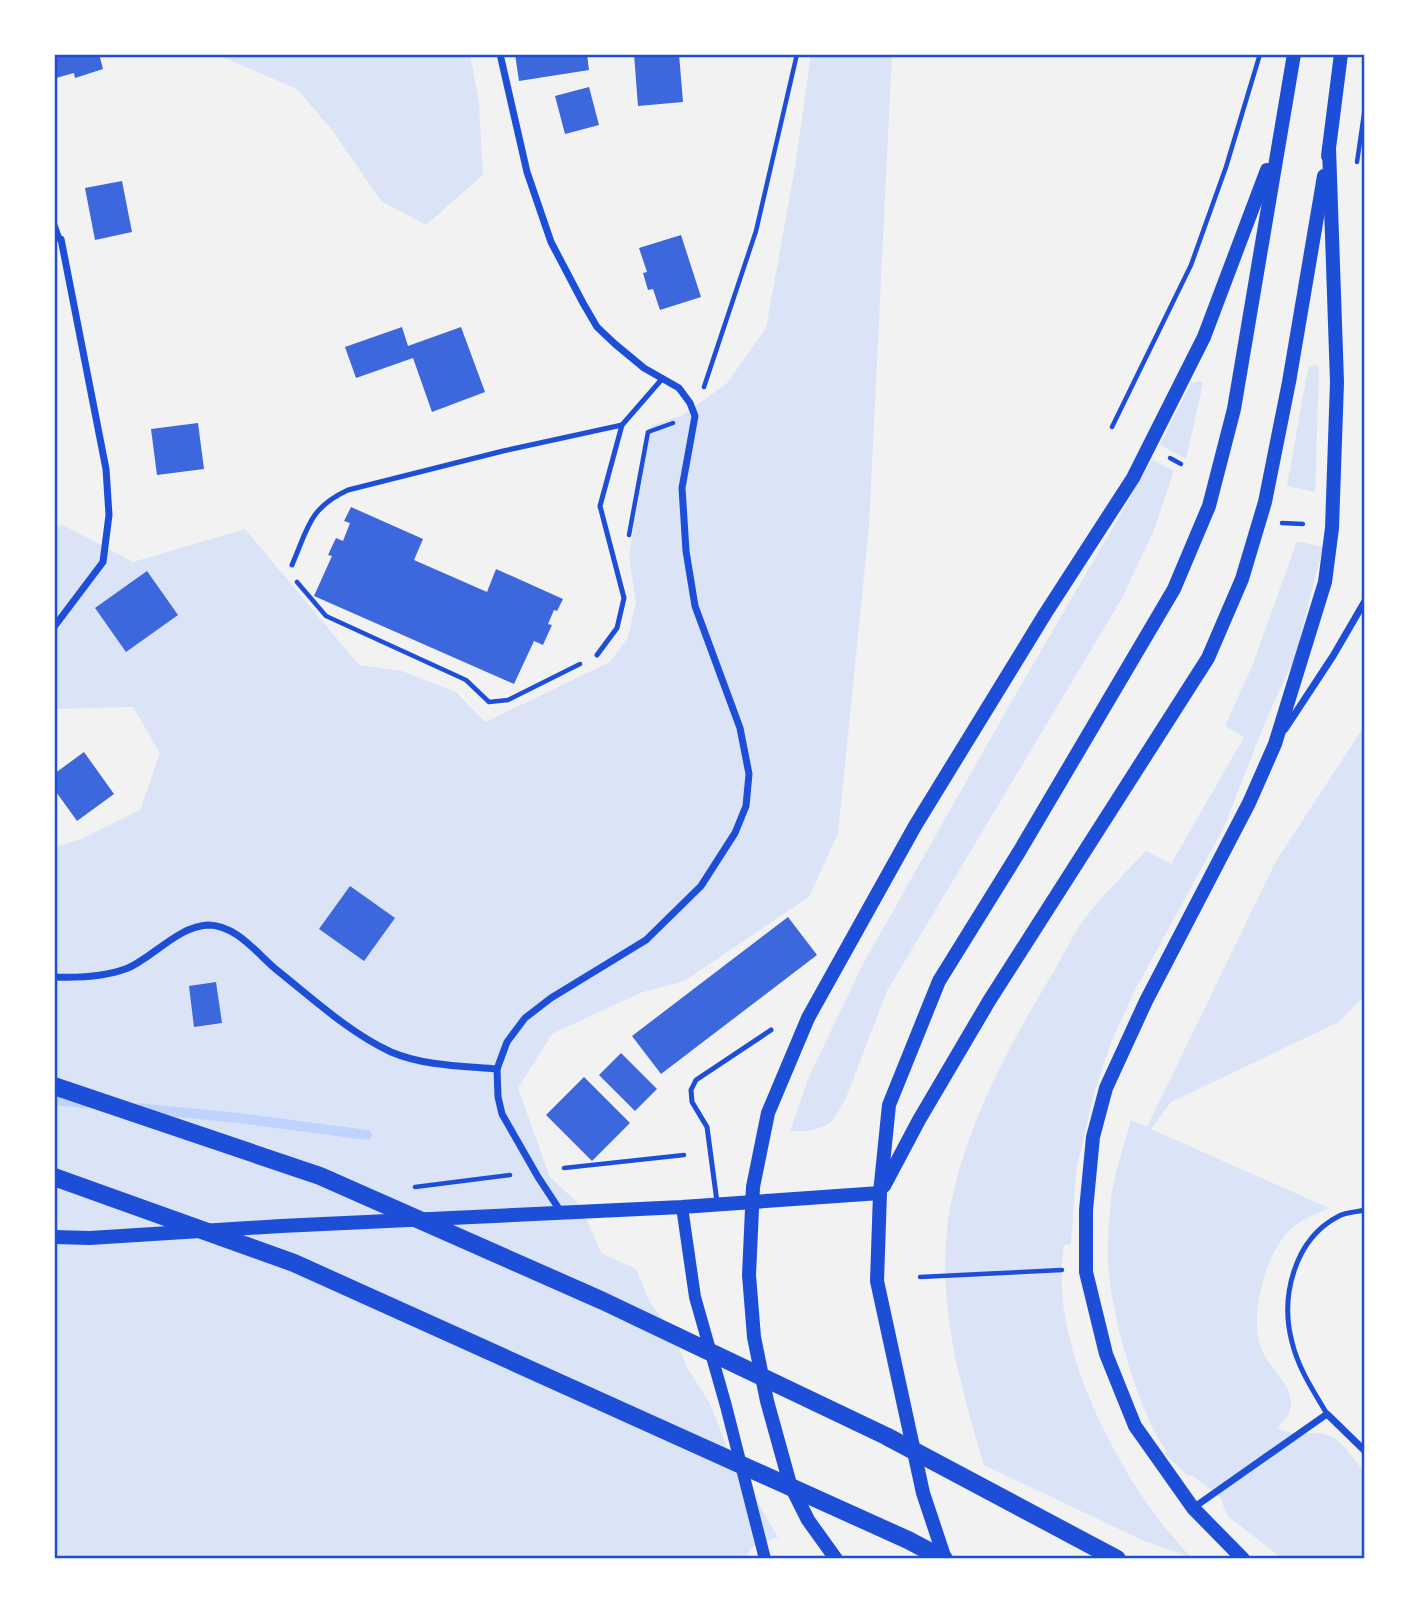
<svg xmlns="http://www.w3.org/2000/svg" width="1419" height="1613" viewBox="0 0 1419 1613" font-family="'Open Sans',sans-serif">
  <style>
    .green { fill: #dbe4f7 }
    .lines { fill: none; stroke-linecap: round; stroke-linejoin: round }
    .stream { stroke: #bfd3fe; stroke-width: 10 }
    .building { fill: #3d67dc }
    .path { stroke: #1d4ed8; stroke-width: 4.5 }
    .service { stroke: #1d4ed8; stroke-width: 5 }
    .minor { stroke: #1d4ed8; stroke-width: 7 }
    .tertiary { stroke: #1d4ed8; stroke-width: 12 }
    .secondary { stroke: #1d4ed8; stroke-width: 14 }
    .primary { stroke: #1d4ed8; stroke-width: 18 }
    .neatline { fill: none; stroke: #1d4ed8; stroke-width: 2.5 }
  </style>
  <rect width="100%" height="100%" fill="#f2f2f2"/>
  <g class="green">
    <path d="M215 54H470L479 102 483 175 426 225 381 201 332 130 297 89Z"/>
    <path d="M811 54H892L869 527 838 834 809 897 684 981 640 993 552 1034 518 1088 550 1177 581 1206 601 1253 636 1269 650 1302 672 1332 687 1367 710 1404 732 1459 778 1537 752 1547 744 1559H54V847L79 840 140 810 160 753 133 707 54 709V527L63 525 133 562 245 529 359 665 402 671 456 692 485 722 610 662 628 637 636 602 629 556 651 426 683 415 727 383 766 328 795 167Z"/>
    <path d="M1313 365H1317L1319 370 1315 492 1287 486 1308 368Z"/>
    <path d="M1200 381 1203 384 1186 459 1160 445 1191 383Z"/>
    <path d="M1152 460 1174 471 1154 530 1122 598 887 991 846 1098 833 1120 825 1126 809 1131H790L808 1079 863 964 1010 704Z"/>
    <path d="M1297 541 1323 547 1295 657 1266 720 1224 827 1135 990 1112 1040 1095 1090 1076 1171 1071 1244 1064 1245C1050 1329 1098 1430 1144 1499 1157 1520 1175 1538 1190 1557L1142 1540 984 1465C962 1391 941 1320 946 1241 952 1150 1006 1050 1053 973 1063 956 1071 938 1082 922 1101 897 1124 874 1146 851L1171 864 1244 737 1225 726 1253 664Z"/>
    <path d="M1365 725V995L1339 1022 1171 1102 1151 1129 1329 1208C1316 1214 1302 1219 1291 1229 1266 1252 1250 1312 1260 1345 1266 1365 1288 1379 1291 1401 1293 1413 1284 1420 1277 1428L1300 1436 1308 1433H1321L1335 1438 1344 1446 1365 1473V1559H1283L1229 1517 1224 1508 1221 1498 1193 1476 1187 1475 1164 1453 1167 1452C1140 1414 1118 1336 1111 1290 1106 1261 1108 1228 1111 1199 1114 1173 1124 1146 1131 1120L1147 1127 1276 861Z"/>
  </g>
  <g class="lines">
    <g class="stream">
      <path d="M54 1100 86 1103"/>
      <path d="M137 1108 239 1118 367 1135"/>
    </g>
  </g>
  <g class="building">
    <path d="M54 54H99L103 69 75 78 74 73 56 78Z"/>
    <path d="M515 54H587L589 70 519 81Z"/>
    <path d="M634 54H679L683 102 638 106Z"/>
    <path d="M589 87 599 125 565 134 555 96Z"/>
    <path d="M122 181 132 232 95 240 85 188Z"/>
    <path d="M681 235 701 297 660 310 653 289 648 290 643 273 647 272 639 248Z"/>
    <path d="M402 327 408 346 461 327 485 392 432 412 413 358 356 378 345 347Z"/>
    <path d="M198 423 204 469 157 475 151 429Z"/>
    <path d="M351 507 423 539 414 560 487 592 496 569 563 599 557 611 554 610 548 624 552 625 543 645 534 641 514 684 314 596 332 556 328 555 336 538 343 541 350 523 344 521Z"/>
    <path d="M147 571 178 615 126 652 95 608Z"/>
    <path d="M84 752 114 794 77 821 54 789V774Z"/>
    <path d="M350 886 395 918 364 961 319 929Z"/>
    <path d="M788 917 817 955 661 1074 632 1036Z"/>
    <path d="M216 982 222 1023 194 1027 189 986Z"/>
    <path d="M621 1053 657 1089 635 1111 599 1075Z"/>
    <path d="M584 1077 630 1123 592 1161 546 1115Z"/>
  </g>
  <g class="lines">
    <g class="path">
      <path d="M1357 162 1365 107"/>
      <path d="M704 387 756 231 797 54"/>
      <path d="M1112 427 1191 265 1226 167 1260 54"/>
      <path d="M1170 458 1181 464"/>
      <path d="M1282 523 1303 524"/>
      <path d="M629 535 648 432 673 423"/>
      <path d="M297 582 326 616 466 680 489 702 508 700 580 664"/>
      <path d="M564 1168 684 1155"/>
      <path d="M415 1187 510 1175"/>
      <path d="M920 1277 1062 1270"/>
    </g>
    <g class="service">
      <path d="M54 222 60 239"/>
      <path d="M292 565C308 528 309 508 348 490L503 451 622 425"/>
      <path d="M597 655 617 628 624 598 600 506 622 425 662 379"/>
      <path d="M717 1202 707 1127 692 1102 691 1090 696 1080 771 1030"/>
      <path d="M1327 1414C1314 1392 1298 1368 1292 1342 1280 1297 1294 1239 1339 1216 1346 1212 1357 1212 1365 1210"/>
    </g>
    <g class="minor">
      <path d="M500 54 527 172 551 242 583 303 597 327 615 344 644 368 679 388 690 403 695 416 682 488 686 551 695 606 740 728 749 774 746 806 735 833 701 886 646 940 551 998 525 1018 507 1042 497 1069 498 1097 502 1114 538 1177 561 1212"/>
      <path d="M54 237 61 239 106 469 109 515 103 562 54 627"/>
      <path d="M1285 729 1333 656 1365 601"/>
      <path d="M54 977C79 978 105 977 128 968 153 957 179 926 208 925 237 925 258 955 278 971 313 999 350 1033 391 1052 424 1066 462 1066 497 1069"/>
      <path d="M1193 1508 1327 1414 1365 1451"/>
    </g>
    <path class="tertiary" d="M682 1207 695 1297 726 1406 765 1559"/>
    <g class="secondary">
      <path d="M1328 156 1341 54"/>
      <path d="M884 1186 919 1120 989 1001 1208 658 1242 579 1265 502 1289 382 1324 176"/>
      <path d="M54 1237 90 1238 281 1226 682 1207 880 1193"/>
      <path d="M836 1559 808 1520 790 1484 767 1401 754 1337 749 1275 753 1187 768 1113 808 1018 915 826 1045 614 1133 478 1204 337 1267 170"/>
      <path d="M945 1559 923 1493 877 1281 880 1193 889 1105 939 981 1019 852 1174 589 1209 506 1234 409 1294 54"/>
      <path d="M1243 1559 1193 1508 1135 1426 1106 1354 1086 1272V1210L1093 1137 1106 1088 1146 1001 1249 803 1275 744 1325 582 1332 528 1337 382 1329 148"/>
    </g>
    <g class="primary">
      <path d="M54 1086 320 1176 603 1301 886 1436 1117 1559"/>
      <path d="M54 1177 294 1263 908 1540 944 1559"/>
    </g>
  </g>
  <rect width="1419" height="1613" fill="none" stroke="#ffffff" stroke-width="112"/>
  <rect x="56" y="56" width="1307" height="1501" class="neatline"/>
</svg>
